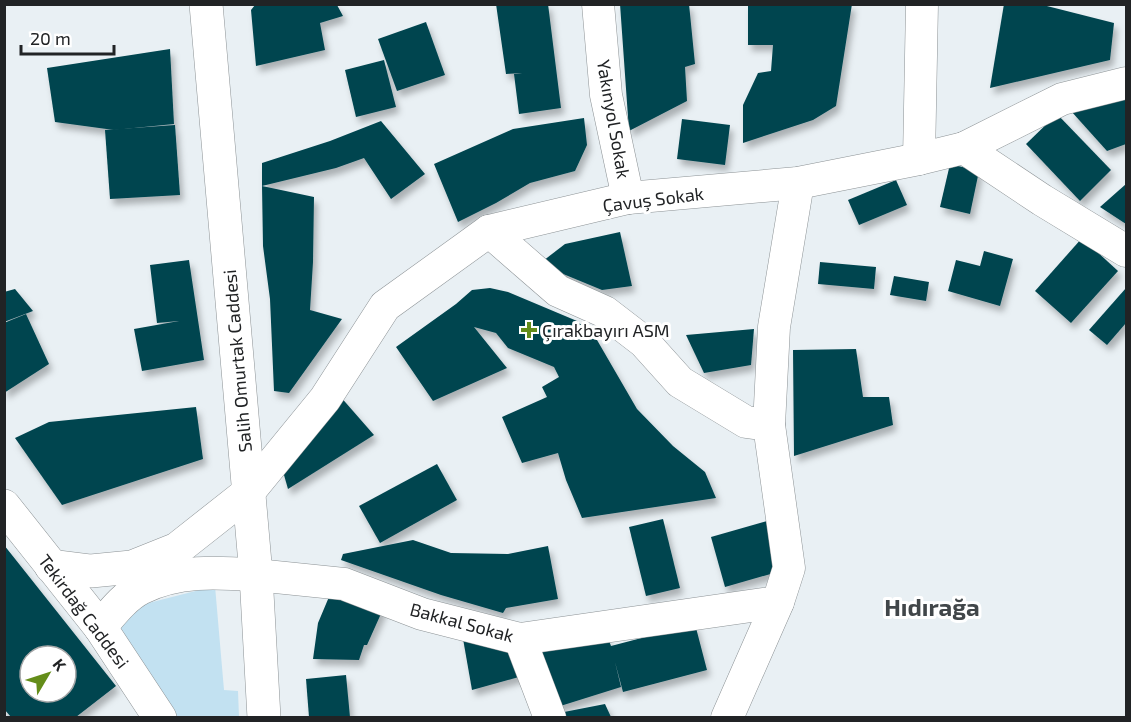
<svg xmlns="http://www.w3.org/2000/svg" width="1131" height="722" viewBox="0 0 1131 722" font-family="'Exo 2',sans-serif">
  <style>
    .green { fill: #c2e1f1 }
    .building { fill: #00454f; fill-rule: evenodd; filter: url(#shadow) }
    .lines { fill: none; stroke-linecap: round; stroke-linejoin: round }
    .minor-casing { stroke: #8c9295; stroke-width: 33 }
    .major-casing { stroke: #8c9295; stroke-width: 34 }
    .minor { stroke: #fff; stroke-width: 32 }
    .major { stroke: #fff; stroke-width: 33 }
    .poi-dot { fill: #648d1a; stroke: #fff; stroke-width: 2 }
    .labels { text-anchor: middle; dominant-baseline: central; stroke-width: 6; stroke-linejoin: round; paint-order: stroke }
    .street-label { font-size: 18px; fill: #212325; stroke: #fff }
    .poi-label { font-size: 18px; fill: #212325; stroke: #fff; text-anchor: start }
    .district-label { font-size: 24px; font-weight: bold; fill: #414649; stroke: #fff }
  </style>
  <defs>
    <filter id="shadow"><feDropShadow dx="3.5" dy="6" stdDeviation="3" flood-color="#0004"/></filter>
  </defs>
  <rect width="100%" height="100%" fill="#e9f0f4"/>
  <path class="green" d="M215 586 224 690 238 691 239 717H166L117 628 133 607Z"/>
  <g class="building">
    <path d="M496 4H548L561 108 519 114 514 74 522 73 506 74Z"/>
    <path d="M620 4H689L695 64 685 67 687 101 629 131Z"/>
    <path d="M748 4H852L836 106 813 120 743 143V105L758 73 771 71 773 45H748Z"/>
    <path d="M1004 4H1039L1114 23 1110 60 990 88Z"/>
    <path d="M255 5H337L343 16 320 23 325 50 256 66 251 10Z"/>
    <path d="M426 22 445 75 397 91 378 39Z"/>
    <path d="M170 49 174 124 114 130 55 122 47 68Z"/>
    <path d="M384 60 396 107 356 117 345 70Z"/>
    <path d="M1126 96V144L1107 151 1071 111Z"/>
    <path d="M1057 114 1111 170 1080 201 1026 144Z"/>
    <path d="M584 118 587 145 575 171 530 183 496 203 458 222 434 164 513 129Z"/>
    <path d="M682 119 730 125 725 165 677 159Z"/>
    <path d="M381 121 425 174 391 199 364 158 336 168 262 186V163L330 141Z"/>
    <path d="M175 125 180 195 110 199 105 130Z"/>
    <path d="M950 164 979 171 970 214 940 207Z"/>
    <path d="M896 180 907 205 859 225 848 200Z"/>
    <path d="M1126 184V224L1100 207Z"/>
    <path d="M262 186 314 197 313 262 310 310 342 319 289 393 274 391 270 299 263 246Z"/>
    <path d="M620 232 632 286 602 290 539 264 565 244Z"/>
    <path d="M1082 238 1118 271 1071 323 1035 291Z"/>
    <path d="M984 251 1013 259 1000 306 948 291 956 260 980 266Z"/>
    <path d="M189 260 204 360 142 371 134 329 179 321 157 323 150 265Z"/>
    <path d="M820 262 876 267 874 289 818 284Z"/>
    <path d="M894 276 929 282 926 301 890 295Z"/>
    <path d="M490 288 508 292 577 321 597 340 637 409 673 446 705 472 716 498 582 518 566 480 558 453 522 463 502 417 547 397 542 387 559 377 554 367 508 348 496 333 474 327 507 368 433 401 396 347 456 304 472 290Z"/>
    <path d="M1126 288V323L1107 345 1089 330Z"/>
    <path d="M15 289 33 311 4 322V292Z"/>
    <path d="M26 314 49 364 4 393V323Z"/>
    <path d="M754 329 751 365 704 373 686 335Z"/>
    <path d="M856 349 863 397H889L893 425 794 456 793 350Z"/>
    <path d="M339 395 374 435 288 489 282 468Z"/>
    <path d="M196 407 203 459 62 505 15 438 49 422Z"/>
    <path d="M437 464 457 500 380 543 359 506Z"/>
    <path d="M663 519 680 588 646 596 629 527Z"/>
    <path d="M767 521 781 571 725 587 711 537Z"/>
    <path d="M413 540 451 553 508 554 548 546 558 599 506 608 503 613 441 595 341 560 343 554Z"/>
    <path d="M4 545 116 686 76 717H11L4 709ZM30 656H66V692H30Z"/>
    <path d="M334 585 384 607 367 645H364L359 660 313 659 318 623Z"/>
    <path d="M695 624 707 670 623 692 615 662 621 687 554 708 540 648 608 638 611 646Z"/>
    <path d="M462 633 516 651 526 675 472 690Z"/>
    <path d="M346 675 350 717H309L306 679Z"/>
    <path d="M605 704 611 717H566L564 712Z"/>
  </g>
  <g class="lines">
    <g class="minor-casing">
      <g id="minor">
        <path d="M598 4 606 95 628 198"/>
        <path d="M964 148 1042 200 1126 251"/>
        <path d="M919 159 922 4"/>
        <path d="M489 231 558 291 605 312 644 342 680 382 746 422 769 425"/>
        <path d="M248 493 325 399 385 306 489 231 628 198 798 183 919 159 964 148 1062 99 1126 83"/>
        <path d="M256 575 344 584 422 614 520 639 778 602"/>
        <path d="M520 639 550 718"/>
        <path d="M727 718 778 602 789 568 769 425 774 327 798 183"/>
      </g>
    </g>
    <g class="major-casing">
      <g id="major">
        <path d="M206 4 256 575 264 718"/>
        <path d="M4 506 100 627 160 718"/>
        <path d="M51 566 91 571 132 567 177 549 248 493"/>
        <path d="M100 627C112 613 125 596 141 588 178 570 215 572 256 575"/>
      </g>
    </g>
    <use href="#minor" class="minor"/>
    <use href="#major" class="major"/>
  </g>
  <path class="poi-dot" d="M526 321h6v6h6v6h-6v6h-6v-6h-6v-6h6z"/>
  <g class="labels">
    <g class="street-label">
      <text transform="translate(614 119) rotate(80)">Yakınyol Sokak</text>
      <text transform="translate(653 199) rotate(-7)">Çavuş Sokak</text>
      <text transform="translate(237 361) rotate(-95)">Salih Omurtak Caddesi</text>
      <text transform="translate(84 611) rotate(53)">Tekirdağ Caddesi</text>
      <text transform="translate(462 622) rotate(15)">Bakkal Sokak</text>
    </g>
    <g class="poi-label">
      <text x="542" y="330">Çırakbayırı ASM</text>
    </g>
    <g class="district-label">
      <text x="932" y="606">Hıdırağa</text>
    </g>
  </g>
  <rect width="1131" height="722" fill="none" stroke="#212325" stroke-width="12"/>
  <g transform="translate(48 674) rotate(51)"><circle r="28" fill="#ffffff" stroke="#a6a7a8" stroke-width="1.5"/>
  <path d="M0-4.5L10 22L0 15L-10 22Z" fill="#648d1a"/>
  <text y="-9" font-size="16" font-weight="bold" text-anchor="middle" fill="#212325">K</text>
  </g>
  <path d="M21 45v9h93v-9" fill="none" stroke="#212325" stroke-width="3"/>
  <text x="30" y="45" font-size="18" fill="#212325" stroke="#ffffff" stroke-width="4.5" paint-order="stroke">20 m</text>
</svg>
